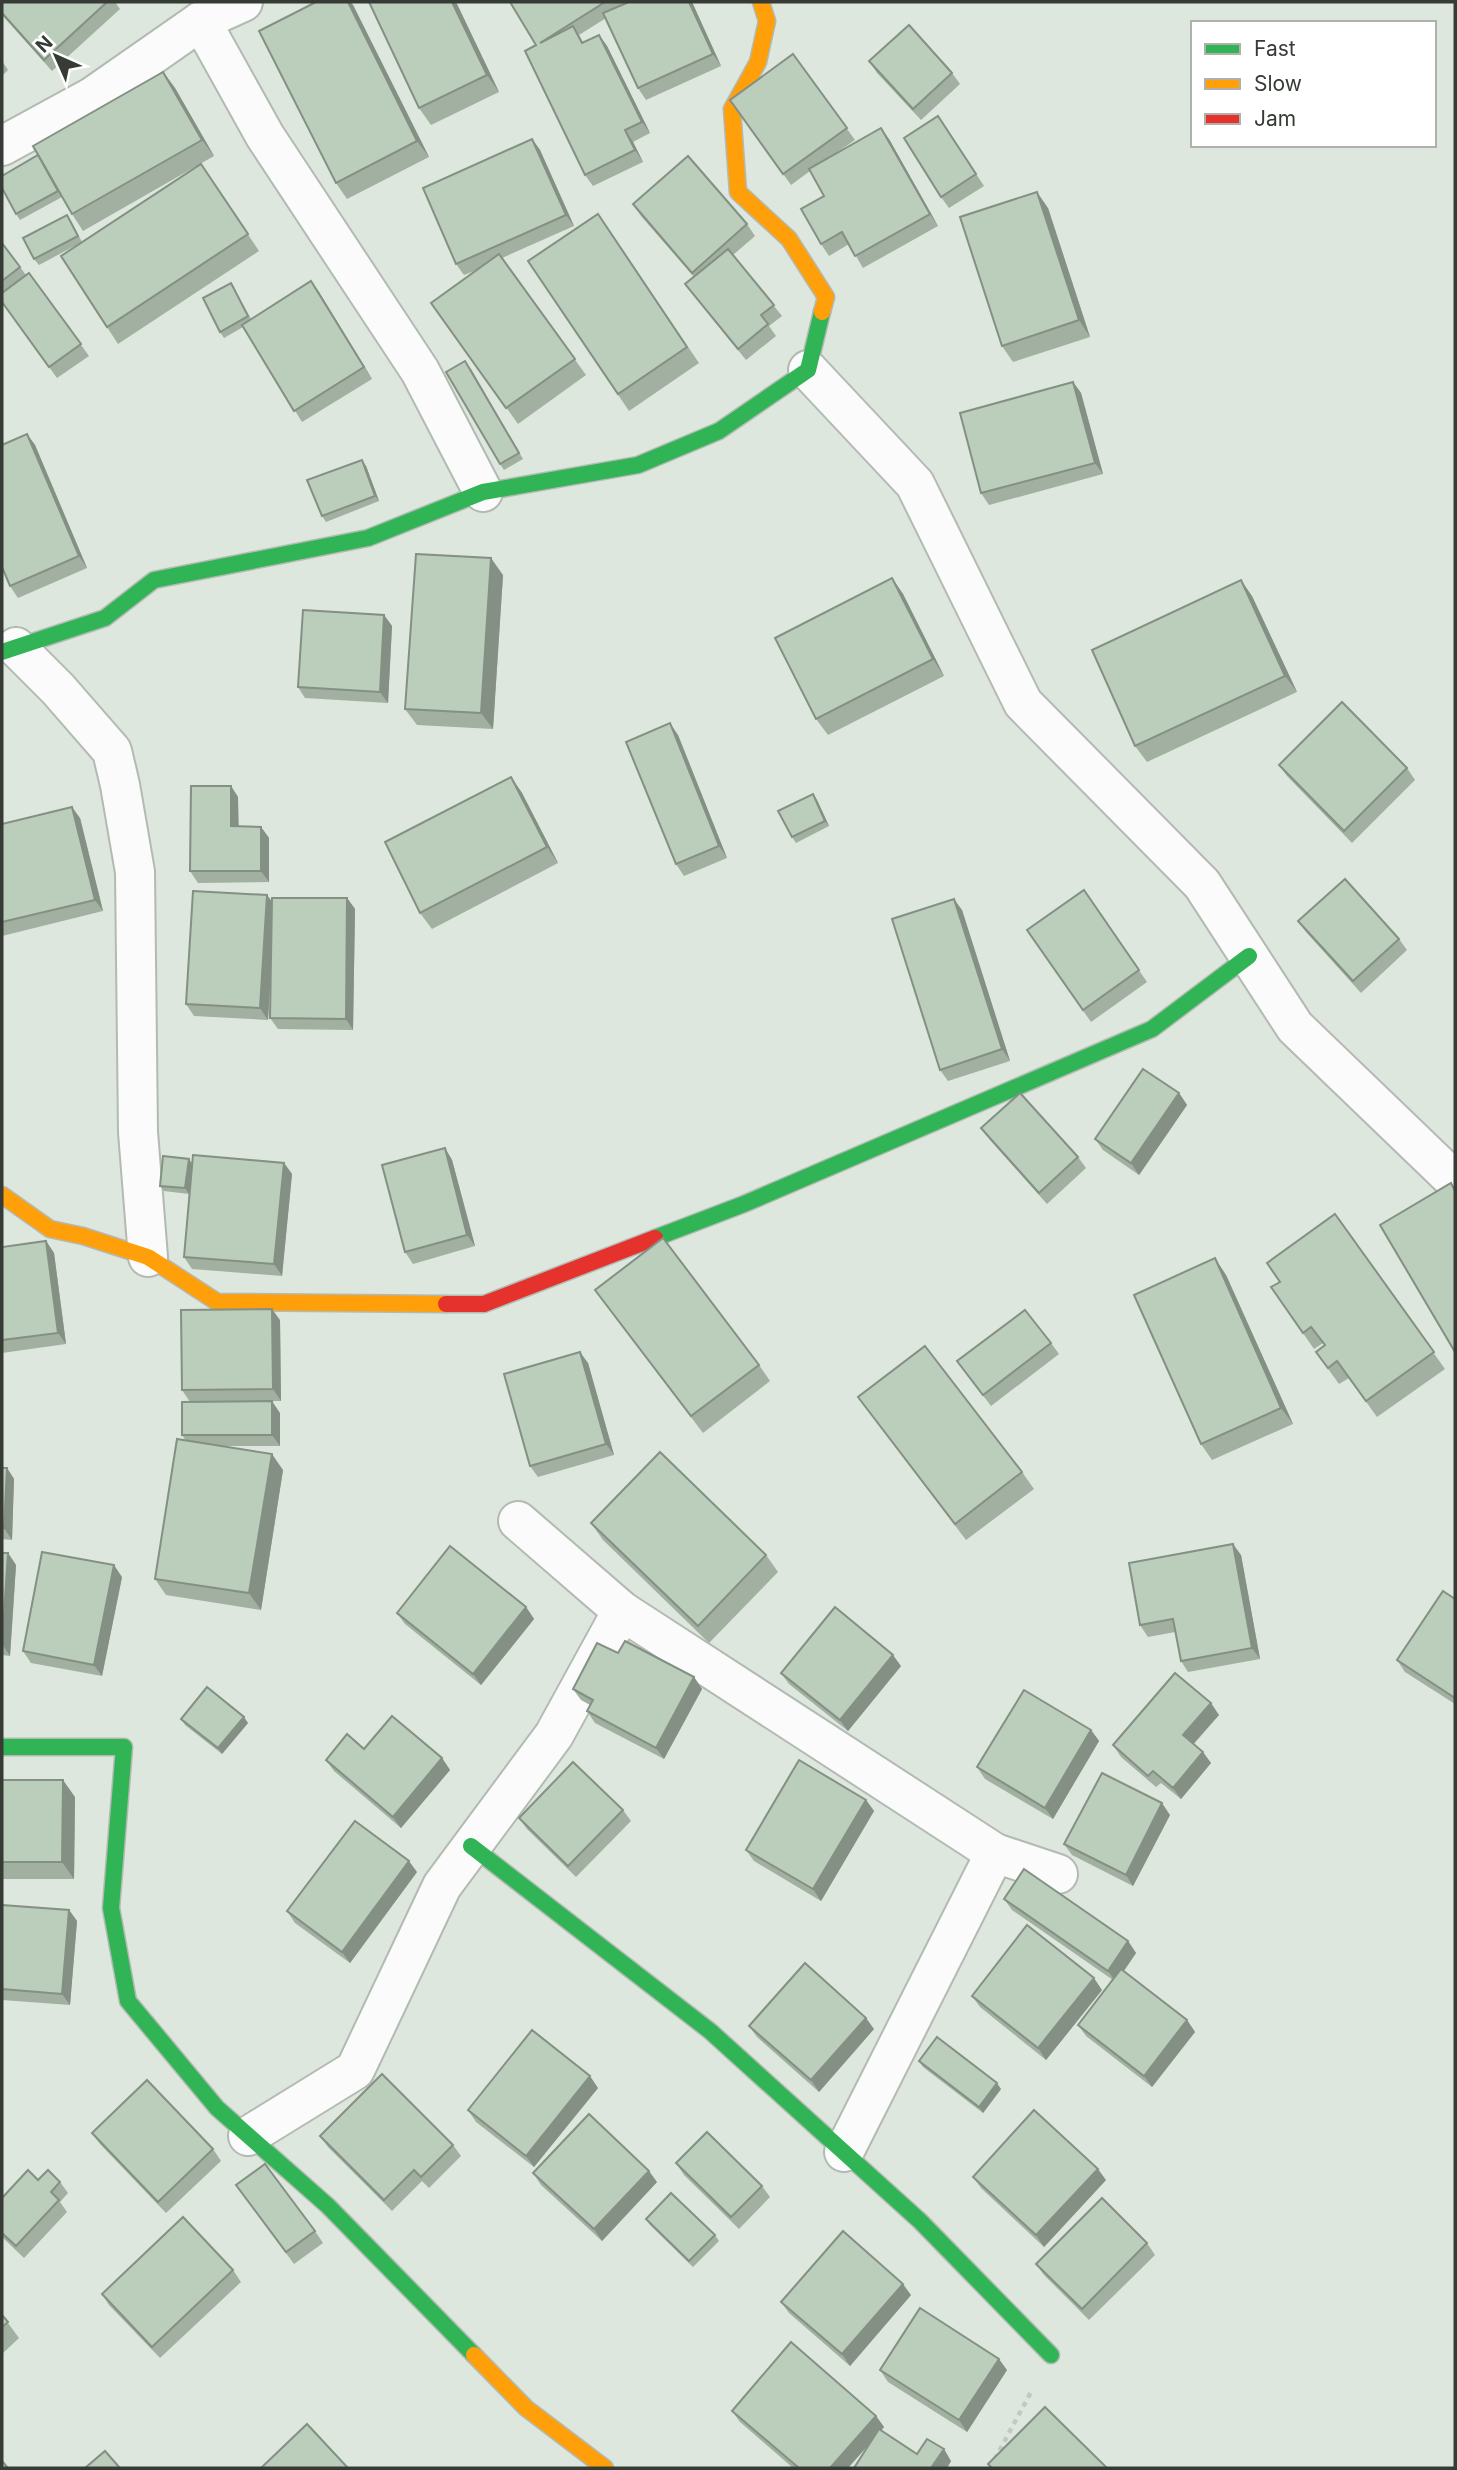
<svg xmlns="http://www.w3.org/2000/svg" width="1457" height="2470" viewBox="0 0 1457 2470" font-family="Inter,sans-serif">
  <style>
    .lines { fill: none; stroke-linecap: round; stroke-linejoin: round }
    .street-casing { stroke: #b3bab3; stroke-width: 42 }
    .fast-casing { stroke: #b3bab3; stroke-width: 19 }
    .slow-casing { stroke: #b3bab3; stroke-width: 19 }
    .jam-casing { stroke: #b3bab3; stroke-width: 19 }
    .path { stroke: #c4c7c4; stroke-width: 4.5; stroke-dasharray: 5 5; stroke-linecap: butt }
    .street { stroke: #fafbfa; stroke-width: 38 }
    .fast { stroke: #30b455; stroke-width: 16 }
    .slow { stroke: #ff9f0a; stroke-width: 16 }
    .jam { stroke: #e5322d; stroke-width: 16 }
    .wall { fill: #a1b0a1 }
    .shaded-wall { fill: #839083 }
    .building { fill: #bbcdbb; stroke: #839083; stroke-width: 2 }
  </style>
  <rect width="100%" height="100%" fill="#dde7dd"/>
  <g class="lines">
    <g class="street-casing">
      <g id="street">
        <path d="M201 21 265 136 420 371 483 492"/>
        <path d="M2 146 92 97 201 21 243 2"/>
        <path d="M808 370 915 484 1023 703 1202 884 1295 1027 1455 1181"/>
        <path d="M16 647 58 689 112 751 120 785 135 872 138 1132 148 1257"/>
        <path d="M518 1521 622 1611 995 1853 1058 1874"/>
        <path d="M248 2136 355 2070 442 1886 554 1735 622 1611"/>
        <path d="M844 2152 995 1853"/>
      </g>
    </g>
    <g class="fast-casing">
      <g id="fast">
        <path d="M2 652 105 618 154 580 368 538 483 492 638 465 719 431 808 370 822 312"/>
        <path d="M655 1238 744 1204 1152 1029 1249 956"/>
        <path d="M2 1747H124L111 1908 128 2001 217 2108 328 2206 474 2355"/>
        <path d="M471 1846 710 2031 920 2221 1051 2355"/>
      </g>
    </g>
    <g class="slow-casing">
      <g id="slow">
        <path d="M761 2 767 21 758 62 732 109 738 192 789 239 826 297 822 312"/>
        <path d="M2 1195 50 1229 83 1236 148 1257 217 1302 446 1304"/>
        <path d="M474 2355 526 2408 605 2468"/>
      </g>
    </g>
    <g class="jam-casing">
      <path id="jam" d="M446 1304H484L655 1238"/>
    </g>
    <path class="path" d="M990 2468 1031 2392"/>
    <use href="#street" class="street"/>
    <use href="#fast" class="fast"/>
    <use href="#slow" class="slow"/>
    <use href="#jam" class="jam"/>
  </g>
  <g class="wall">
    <path d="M2 2H115L120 9 52 71 2 15Z"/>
    <path d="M369 2H456L499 92 431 125 419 108Z"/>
    <path d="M510 2H692L721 66 646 100 638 88 606 18 579 35 583 42 599 35 607 46 650 133 633 142 643 162 593 186 585 175 536 45Z"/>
    <path d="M353 5 429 157 347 199 336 183Z"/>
    <path d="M793 54 855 140 830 157 889 139 938 226 863 268 849 244 829 256 821 244 824 196 810 171 791 185 730 100Z"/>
    <path d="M2 61 8 70 2 76Z"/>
    <path d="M869 61 952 73 960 84 921 120 877 73Z"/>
    <path d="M163 72 175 88 214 156 83 231 72 214 62 197 20 220 16 214 38 155Z"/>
    <path d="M946 128 984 186 949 208 941 197Z"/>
    <path d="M532 139 540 150 574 226 502 258 586 375 518 424 431 303 477 270 464 275 456 264Z"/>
    <path d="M201 164 259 251 118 344 107 327Z"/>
    <path d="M633 204 747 224 755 236 733 255 782 316 769 326 776 336 746 360 685 284 694 277 641 216Z"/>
    <path d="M1048 208 1090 337 1013 362 1002 346Z"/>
    <path d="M598 214 699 363 629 411 528 261Z"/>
    <path d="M71 221 82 242 39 265 34 259Z"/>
    <path d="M2 243 26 275 29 273 89 356 57 378 2 302Z"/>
    <path d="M231 283 251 319 319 292 372 379 302 422 243 327 224 338 220 332Z"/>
    <path d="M470 367 523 459 504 470 500 464Z"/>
    <path d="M1073 382 1081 393 1103 474 989 505 981 493Z"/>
    <path d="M27 434 35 445 87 568 18 598 10 586Z"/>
    <path d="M366 466 379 501 326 522 322 516Z"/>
    <path d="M503 575 493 729 417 725 405 709Z"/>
    <path d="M892 578 903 594 944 676 828 735 816 719Z"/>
    <path d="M1252 596 1297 692 1147 762 1135 746Z"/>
    <path d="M384 615 392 626 388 703 305 698 298 687Z"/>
    <path d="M678 735 727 858 684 876 676 864Z"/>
    <path d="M1279 765 1407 768 1415 780 1352 843 1287 776Z"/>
    <path d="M511 777 522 793 558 863 432 929 420 913Z"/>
    <path d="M231 786 238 797V826L261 827 269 838V882L198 883 190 871Z"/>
    <path d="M813 794 817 800 829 826 796 843 792 837Z"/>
    <path d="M80 818 103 911 2 936V824Z"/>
    <path d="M1084 890 1147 982 1091 1022 1027 930Z"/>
    <path d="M267 895 272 902 347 898 355 909 353 1030 278 1029 270 1018 271 970 268 1020 194 1016 186 1004Z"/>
    <path d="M962 910 1010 1061 948 1081 940 1070Z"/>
    <path d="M1298 921 1399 939 1407 950 1361 993 1306 932Z"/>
    <path d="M1179 1093 1187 1105 1139 1175 1103 1150 1095 1139Z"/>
    <path d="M981 1128 1078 1157 1086 1168 1047 1204 989 1139Z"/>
    <path d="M445 1148 452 1160 475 1246 413 1264 405 1252Z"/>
    <path d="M284 1163 292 1174 282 1276 192 1269 184 1257 189 1194 164 1191 160 1186 192 1164Z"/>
    <path d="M1335 1214 1445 1369 1377 1417 1349 1378 1339 1384 1316 1352 1325 1345 1323 1343 1314 1349 1271 1287 1280 1282 1267 1263Z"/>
    <path d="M46 1241 54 1253 66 1344 2 1353V1247Z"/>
    <path d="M1226 1275 1293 1424 1212 1460 1201 1444Z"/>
    <path d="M595 1290 759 1365 770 1381 703 1433Z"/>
    <path d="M280 1320 281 1401 199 1402 280 1413V1446H222L283 1470 261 1610 166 1595 155 1579 186 1441 182 1435 190 1402 182 1390Z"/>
    <path d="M1051 1343 1059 1354 991 1406 957 1361Z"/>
    <path d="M588 1363 614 1455 538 1477 530 1466Z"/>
    <path d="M858 1397 1022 1472 1034 1489 966 1540Z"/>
    <path d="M2 1468H7L14 1479 12 1540 2 1539Z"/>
    <path d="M591 1523 766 1555 778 1572 709 1643 603 1540Z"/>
    <path d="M2 1553H8L16 1565 10 1656 2 1655Z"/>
    <path d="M1241 1555 1260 1659 1188 1672 1181 1661 1175 1632 1148 1637 1140 1625Z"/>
    <path d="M122 1577 102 1676 31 1663 23 1651Z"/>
    <path d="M1455 1599V1704L1405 1672 1397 1660Z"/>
    <path d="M526 1607 534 1619 481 1685 405 1624 397 1613Z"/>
    <path d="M618 1653 694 1677 702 1689 664 1759 595 1723 587 1711 590 1705 581 1700 573 1689Z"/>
    <path d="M901 1666 848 1731 789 1684 781 1673Z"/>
    <path d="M1219 1715 1194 1744 1211 1763 1181 1799 1161 1783 1156 1787 1121 1757 1113 1745Z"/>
    <path d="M181 1719 248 1723 222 1754 185 1725Z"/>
    <path d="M1091 1730 1099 1741 1053 1819 985 1779 977 1767Z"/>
    <path d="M364 1749 442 1758 450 1770 401 1828 334 1771 326 1760Z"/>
    <path d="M2 1780 75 1797 74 1879H2Z"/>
    <path d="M866 1800 874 1811 821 1901 754 1861 746 1850Z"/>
    <path d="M623 1810 631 1821 576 1877 527 1829 519 1818Z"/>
    <path d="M1170 1815 1133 1886 1072 1855 1064 1844Z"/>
    <path d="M417 1872 350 1963 295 1923 287 1911Z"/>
    <path d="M1004 1899 1128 1941 1136 1953 1124 1971 1187 2020 1195 2032 1152 2087 1086 2036 1078 2025 1113 1980 1012 1910Z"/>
    <path d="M2 1905 69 1910 77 1921 70 2005 2 2000Z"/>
    <path d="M1102 1990 1046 2060 980 2007 972 1996Z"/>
    <path d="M749 2026 874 2029 819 2092 757 2037Z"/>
    <path d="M919 2061 1001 2089 983 2113 923 2067Z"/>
    <path d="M598 2088 534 2167 476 2122 468 2110Z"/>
    <path d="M92 2133 213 2149 221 2161 166 2213 100 2144Z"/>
    <path d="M320 2136 453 2145 461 2156 429 2188 422 2181 392 2211 328 2147Z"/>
    <path d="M676 2163 762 2186 770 2197 739 2229 684 2175Z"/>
    <path d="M533 2173 657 2182 602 2241 541 2185Z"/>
    <path d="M973 2177 1106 2180 1044 2247 981 2188Z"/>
    <path d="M38 2180 60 2182 68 2193 60 2202 67 2212 24 2258 2 2237V2198Z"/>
    <path d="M244 2196 315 2231 323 2243 294 2264Z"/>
    <path d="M646 2219 715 2235 719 2241 693 2267 650 2225Z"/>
    <path d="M1147 2243 1155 2255 1089 2320 1044 2275 1036 2264Z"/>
    <path d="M233 2270 241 2282 160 2358 109 2305 102 2294Z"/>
    <path d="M911 2295 850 2366 789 2313 781 2302Z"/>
    <path d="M2 2315 19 2338 2 2354Z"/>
    <path d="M880 2370H1007L967 2432 888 2382Z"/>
    <path d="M732 2411 876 2416 884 2427 881 2431 917 2454 951 2461 947 2468 872 2441 848 2468H793L740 2422Z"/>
  </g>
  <g class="shaded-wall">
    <path d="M348 2H351L353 5 429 157 417 141Z"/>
    <path d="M452 2H456L499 92 487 75Z"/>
    <path d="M689 2H692L721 66 713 54Z"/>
    <path d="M599 35 607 46 650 133 642 122Z"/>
    <path d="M163 72 175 88 214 156 202 140Z"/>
    <path d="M881 128 889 139 938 226 930 214Z"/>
    <path d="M625 130 633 142 643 162 635 150Z"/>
    <path d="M532 139 540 150 574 226 566 215Z"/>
    <path d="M1037 192 1048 208 1090 337 1079 320Z"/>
    <path d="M311 281 319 292 372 379 364 367Z"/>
    <path d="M1073 382 1081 393 1103 474 1095 463Z"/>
    <path d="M27 434 35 445 87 568 79 556Z"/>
    <path d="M362 460 366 466 379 501 375 496Z"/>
    <path d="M491 558 503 575 493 729 481 713Z"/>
    <path d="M892 578 903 594 944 676 933 659Z"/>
    <path d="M1241 580 1252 596 1297 692 1285 676Z"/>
    <path d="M384 615 392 626 388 703 380 692Z"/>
    <path d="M670 723 678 735 727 858 719 846Z"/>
    <path d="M511 777 522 793 558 863 547 847Z"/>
    <path d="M231 786 238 797 239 838 231 826Z"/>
    <path d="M813 794 817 800 829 826 825 821Z"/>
    <path d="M72 807 80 818 103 911 95 900Z"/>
    <path d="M261 827 269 838V882L261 871Z"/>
    <path d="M267 895 275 906 268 1020 260 1008Z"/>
    <path d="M347 898 355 909 353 1030 346 1019Z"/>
    <path d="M954 899 962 910 1010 1061 1002 1049Z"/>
    <path d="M1179 1093 1187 1105 1139 1175 1131 1163Z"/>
    <path d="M445 1148 452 1160 475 1246 467 1235Z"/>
    <path d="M189 1159 193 1165 189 1194 185 1188Z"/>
    <path d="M284 1163 292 1174 282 1276 274 1264Z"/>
    <path d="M46 1241 54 1253 66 1344 58 1333Z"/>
    <path d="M1215 1258 1226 1275 1293 1424 1281 1408Z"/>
    <path d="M272 1309 280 1320 281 1401 273 1389Z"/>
    <path d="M580 1352 588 1363 614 1455 606 1444Z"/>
    <path d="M272 1401 280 1413V1446L272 1435Z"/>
    <path d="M272 1454 283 1470 261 1610 249 1593Z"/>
    <path d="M7 1468 14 1479 12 1540 4 1528Z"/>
    <path d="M1233 1544 1241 1555 1260 1659 1252 1648Z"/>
    <path d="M8 1553 16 1565 10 1656 2 1644Z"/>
    <path d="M114 1565 122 1577 102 1676 94 1665Z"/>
    <path d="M526 1607 534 1619 481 1685 473 1674Z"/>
    <path d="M893 1655 901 1666 848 1731 840 1720Z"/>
    <path d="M694 1677 702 1689 664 1759 656 1748Z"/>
    <path d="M1211 1703 1219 1715 1191 1746 1183 1735Z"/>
    <path d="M244 1717 248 1723 222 1754 218 1748Z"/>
    <path d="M1091 1730 1099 1741 1053 1819 1045 1808Z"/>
    <path d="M1203 1752 1211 1763 1181 1799 1173 1788Z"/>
    <path d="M442 1758 450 1770 401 1828 393 1817Z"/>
    <path d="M63 1780 75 1797 74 1879 62 1862Z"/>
    <path d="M866 1800 874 1811 821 1901 813 1889Z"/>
    <path d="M1162 1803 1170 1815 1133 1886 1126 1875Z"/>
    <path d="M409 1861 417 1872 350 1963 342 1952Z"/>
    <path d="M69 1910 77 1921 70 2005 62 1994Z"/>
    <path d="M1128 1941 1136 1953 1116 1982 1108 1971Z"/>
    <path d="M1094 1978 1102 1990 1046 2060 1038 2048Z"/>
    <path d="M866 2018 874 2029 819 2092 811 2080Z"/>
    <path d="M1187 2020 1195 2032 1152 2087 1144 2076Z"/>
    <path d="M590 2076 598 2088 534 2167 526 2156Z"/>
    <path d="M997 2083 1001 2089 983 2113 979 2107Z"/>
    <path d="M1098 2169 1106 2180 1044 2247 1036 2235Z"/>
    <path d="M649 2171 657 2182 602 2241 594 2229Z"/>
    <path d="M903 2284 911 2295 850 2366 842 2354Z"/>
    <path d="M999 2359 1007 2370 967 2432 959 2420Z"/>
    <path d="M876 2416 884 2427 848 2468H830Z"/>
    <path d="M944 2449 951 2461 947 2468H931Z"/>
  </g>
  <g class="building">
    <path d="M2 2H107L44 60 2 13Z"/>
    <path d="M316 2H348L417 141 336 183 259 31Z"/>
    <path d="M369 2H452L487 75 419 108Z"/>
    <path d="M510 2H605L540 43 573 26 582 43 599 35 642 122 625 130 635 150 585 175 525 51 536 45Z"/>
    <path d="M629 2H689L713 54 638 88 603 13Z"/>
    <path d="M909 25 952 73 913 109 869 61Z"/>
    <path d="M793 54 847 128 783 174 730 100Z"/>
    <path d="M163 72 202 140 72 214 33 146Z"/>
    <path d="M938 116 976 174 941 197 904 138Z"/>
    <path d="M881 128 930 214 855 256 842 232 821 244 801 209 824 196 809 169Z"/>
    <path d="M532 139 566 215 456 264 423 188Z"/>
    <path d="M38 155 58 191 16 214 2 188V176Z"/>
    <path d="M688 156 747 224 692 273 633 204Z"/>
    <path d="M201 164 248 234 107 327 61 256Z"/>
    <path d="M1037 192 1079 320 1002 346 960 217Z"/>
    <path d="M598 214 687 347 618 394 528 261Z"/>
    <path d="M67 215 78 236 34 259 23 238Z"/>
    <path d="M2 243 20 267 2 281Z"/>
    <path d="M728 249 774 305 761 315 768 324 738 349 685 284Z"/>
    <path d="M499 254 575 359 506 408 431 303Z"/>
    <path d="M29 273 81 344 49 367 2 302V293Z"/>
    <path d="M311 281 364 367 294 411 242 325Z"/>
    <path d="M231 283 248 316 220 332 203 298Z"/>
    <path d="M465 361 519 453 500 464 446 372Z"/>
    <path d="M1073 382 1095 463 981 493 960 413Z"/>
    <path d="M27 434 79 556 10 586 2 567V445Z"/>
    <path d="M362 460 375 496 322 516 307 480Z"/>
    <path d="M416 554 491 558 481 713 405 709Z"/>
    <path d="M892 578 933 659 816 719 775 638Z"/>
    <path d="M1241 580 1285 676 1135 746 1092 650Z"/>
    <path d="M303 610 384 615 380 692 298 687Z"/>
    <path d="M1342 702 1407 768 1344 831 1279 765Z"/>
    <path d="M670 723 719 846 676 864 626 742Z"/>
    <path d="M511 777 547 847 420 913 385 842Z"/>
    <path d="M191 786H231V826L261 827V871H190Z"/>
    <path d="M813 794 825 821 792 837 778 811Z"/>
    <path d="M72 807 95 900 2 922V824Z"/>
    <path d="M1345 879 1399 939 1353 981 1298 921Z"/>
    <path d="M1084 890 1139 970 1083 1010 1027 930Z"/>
    <path d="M193 891 267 895 260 1008 186 1004Z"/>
    <path d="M272 898H347L346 1019 270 1018Z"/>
    <path d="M954 899 1002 1049 940 1070 892 919Z"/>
    <path d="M1143 1069 1179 1093 1131 1163 1095 1139Z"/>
    <path d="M1020 1093 1078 1157 1039 1193 981 1128Z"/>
    <path d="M445 1148 467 1235 405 1252 382 1165Z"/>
    <path d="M193 1155 284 1163 274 1264 184 1257Z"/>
    <path d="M163 1156 189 1159 185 1188 160 1186Z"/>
    <path d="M1451 1183 1455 1191V1352L1380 1225Z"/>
    <path d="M1335 1214 1434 1352 1366 1401 1337 1361 1328 1368 1316 1352 1325 1345 1311 1327 1303 1333 1271 1287 1280 1282 1267 1263Z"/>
    <path d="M663 1238 759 1365 691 1416 595 1290Z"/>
    <path d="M46 1241 58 1333 2 1340V1247Z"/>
    <path d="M1215 1258 1281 1408 1201 1444 1134 1295Z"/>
    <path d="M272 1309 273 1389 182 1390 181 1310Z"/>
    <path d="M1025 1310 1051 1343 983 1395 957 1361Z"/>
    <path d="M925 1346 1022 1472 955 1524 858 1397Z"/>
    <path d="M580 1352 606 1444 530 1466 504 1374Z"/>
    <path d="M272 1401V1435H182V1402Z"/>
    <path d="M177 1439 272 1454 249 1593 155 1579Z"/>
    <path d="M660 1452 766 1555 698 1626 591 1523Z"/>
    <path d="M2 1468H7L4 1528H2Z"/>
    <path d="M1233 1544 1252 1648 1181 1661 1173 1619 1140 1625 1129 1563Z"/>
    <path d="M450 1546 526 1607 473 1674 397 1613Z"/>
    <path d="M42 1552 114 1565 94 1665 23 1651Z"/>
    <path d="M2 1553H8L2 1644Z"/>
    <path d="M1443 1591 1455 1599V1698L1397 1660Z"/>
    <path d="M835 1607 893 1655 840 1720 781 1673Z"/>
    <path d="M625 1641 694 1677 656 1748 587 1711 593 1700 573 1689 597 1643 618 1653Z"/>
    <path d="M1175 1673 1211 1703 1183 1735 1203 1752 1173 1788 1153 1771 1148 1776 1113 1745Z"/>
    <path d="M207 1687 244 1717 218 1748 181 1719Z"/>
    <path d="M1024 1690 1091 1730 1045 1808 977 1767Z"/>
    <path d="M392 1716 442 1758 393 1817 326 1760 347 1734 364 1749Z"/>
    <path d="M799 1760 866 1800 813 1889 746 1850Z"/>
    <path d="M573 1762 623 1810 568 1866 519 1818Z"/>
    <path d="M1102 1773 1162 1803 1126 1875 1064 1844Z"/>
    <path d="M2 1780H63L62 1862H2Z"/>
    <path d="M355 1821 409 1861 342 1952 287 1911Z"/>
    <path d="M1024 1869 1128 1941 1108 1971 1004 1899Z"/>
    <path d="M2 1905 69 1910 62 1994 2 1989Z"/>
    <path d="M1027 1925 1094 1978 1038 2048 972 1996Z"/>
    <path d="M805 1963 866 2018 811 2080 749 2026Z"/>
    <path d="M1121 1969 1187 2020 1144 2076 1078 2025Z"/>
    <path d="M532 2030 590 2076 526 2156 468 2110Z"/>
    <path d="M937 2037 997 2083 979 2107 919 2061Z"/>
    <path d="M382 2074 453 2145 421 2177 414 2170 384 2200 320 2136Z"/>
    <path d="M147 2080 213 2149 158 2202 92 2133Z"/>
    <path d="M1034 2110 1098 2169 1036 2235 973 2177Z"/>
    <path d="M589 2114 649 2171 594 2229 533 2173Z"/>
    <path d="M707 2132 762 2186 731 2217 676 2163Z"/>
    <path d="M265 2164 315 2231 286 2252 236 2185Z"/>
    <path d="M28 2170 38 2180 48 2170 60 2182 51 2192 59 2200 16 2246 2 2233V2198Z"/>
    <path d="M671 2193 715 2235 689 2261 646 2219Z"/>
    <path d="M1102 2198 1147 2243 1082 2309 1036 2264Z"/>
    <path d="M183 2217 233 2270 152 2347 102 2294Z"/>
    <path d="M843 2231 903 2284 842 2354 781 2302Z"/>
    <path d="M920 2308 999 2359 959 2420 880 2370Z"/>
    <path d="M2 2315 8 2322 2 2327Z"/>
    <path d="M791 2342 876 2416 830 2468H799L732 2411Z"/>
    <path d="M1045 2407 1107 2468H992L988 2464Z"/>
    <path d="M307 2424 348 2468H261Z"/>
    <path d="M879 2429 917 2454 927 2439 944 2449 931 2468H854Z"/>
    <path d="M105 2451 120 2468H85Z"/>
    <path d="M2 2461 8 2468H2Z"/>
  </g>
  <rect width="1457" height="2470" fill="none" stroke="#363c35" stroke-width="7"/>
  <rect x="1191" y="21" width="245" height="126" fill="#ffffff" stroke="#afb1ae" stroke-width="2"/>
  <rect x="1205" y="44" width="35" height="10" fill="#30b455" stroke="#afb1ae" stroke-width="2"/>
  <text x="1254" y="56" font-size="21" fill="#363c35">Fast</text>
  <rect x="1205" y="79" width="35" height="10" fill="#ff9f0a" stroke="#afb1ae" stroke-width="2"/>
  <text x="1254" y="91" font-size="21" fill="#363c35">Slow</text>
  <rect x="1205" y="114" width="35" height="10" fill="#e5322d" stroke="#afb1ae" stroke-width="2"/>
  <text x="1254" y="126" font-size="21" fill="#363c35">Jam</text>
  <g transform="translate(56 56) rotate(315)" stroke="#ffffff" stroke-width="5" paint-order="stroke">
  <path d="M0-5L12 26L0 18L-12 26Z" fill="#363c35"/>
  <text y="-10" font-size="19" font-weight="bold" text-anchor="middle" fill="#363c35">N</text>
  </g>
</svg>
